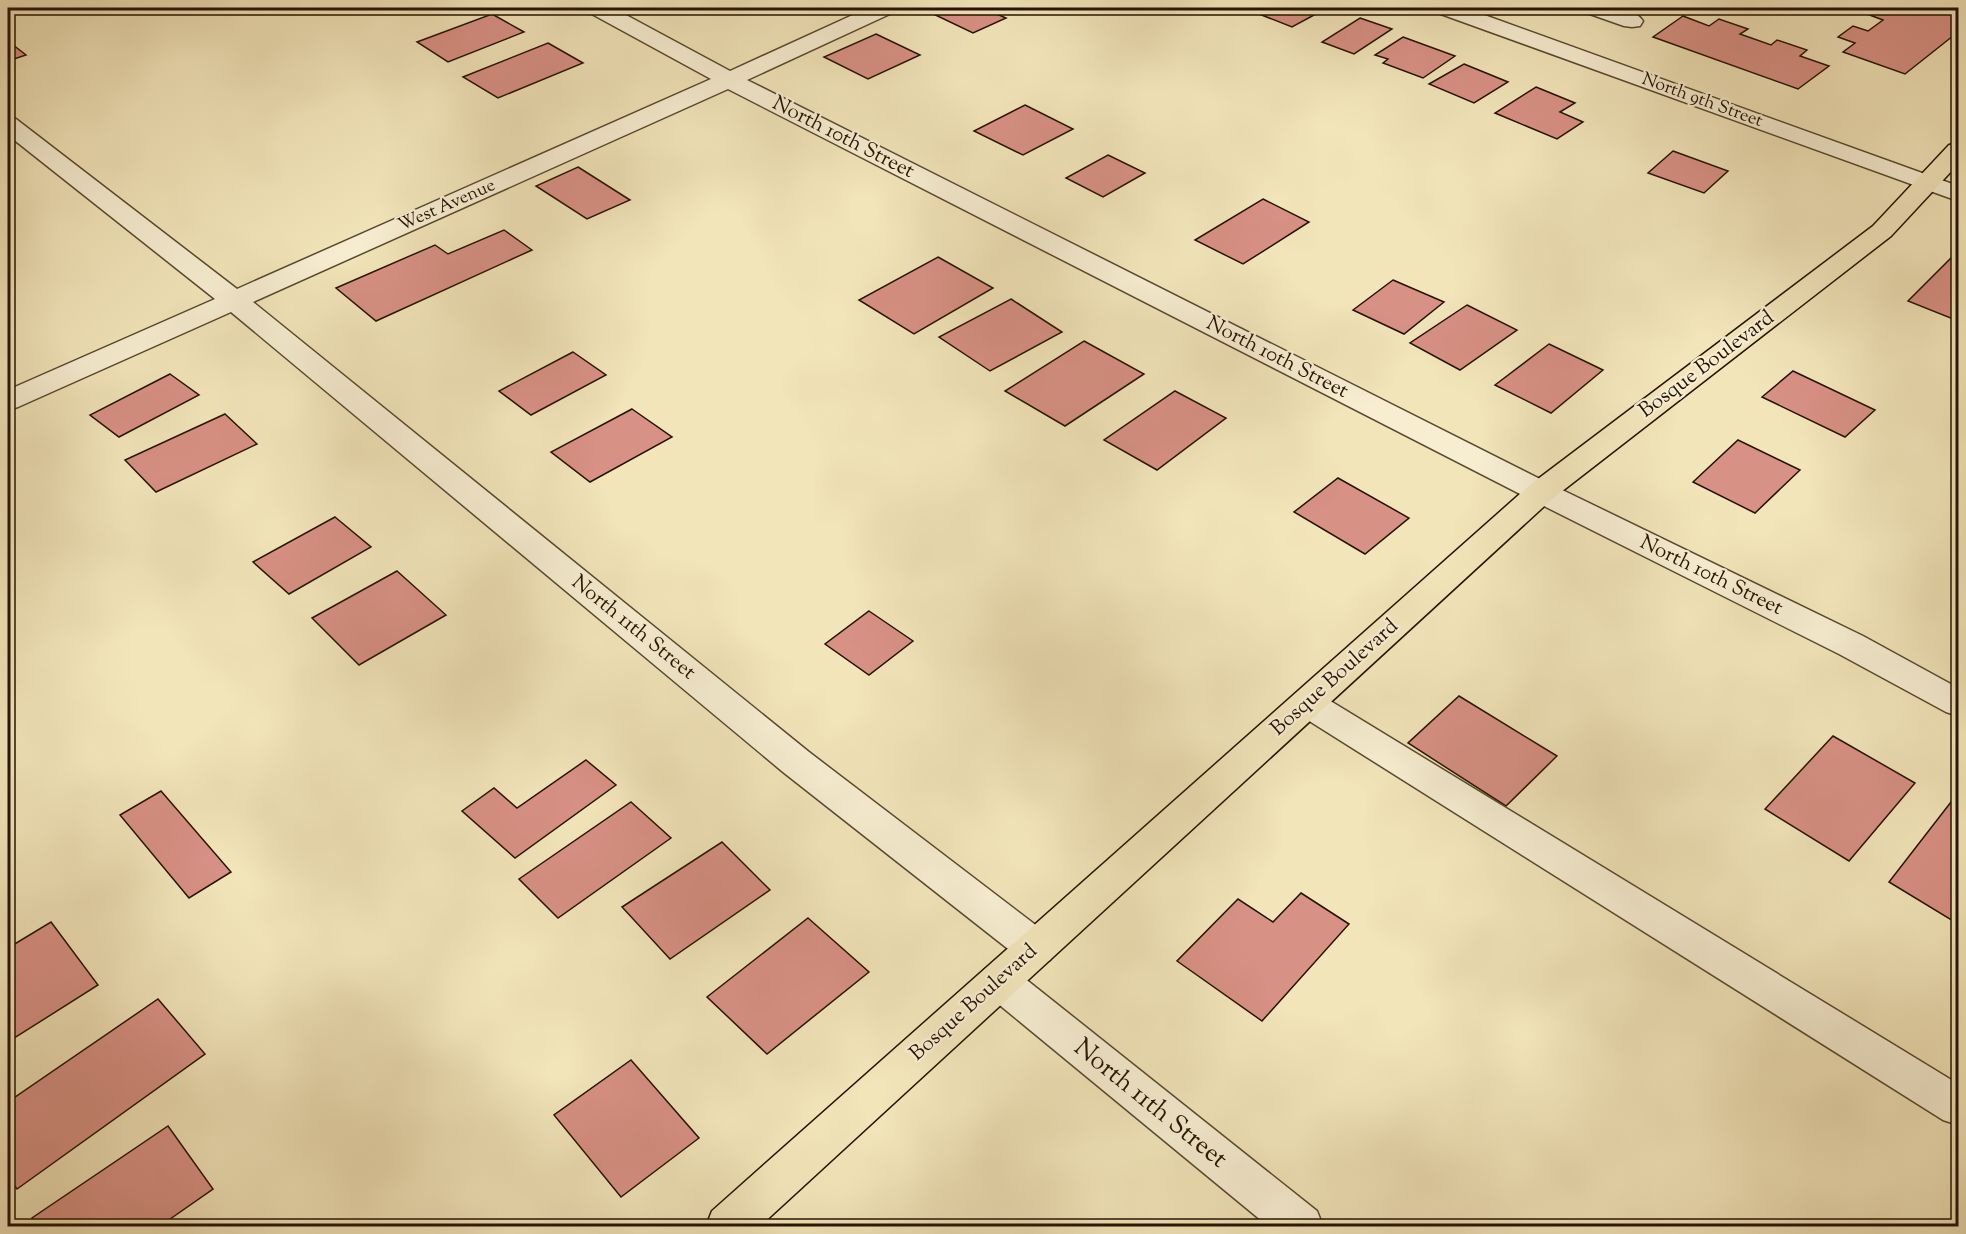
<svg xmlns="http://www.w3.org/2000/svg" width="1966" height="1234" viewBox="0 0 1966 1234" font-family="'Sorts Mill Goudy',serif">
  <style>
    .building { fill: #d89185; stroke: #251300; stroke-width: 1.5 }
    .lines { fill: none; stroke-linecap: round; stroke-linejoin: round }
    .minor-casing { stroke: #58482e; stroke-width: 3 }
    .major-casing { stroke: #251300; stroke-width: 3 }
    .minor { fill: #f7eed2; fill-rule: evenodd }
    .major { fill: #f2e5ba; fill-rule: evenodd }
    .labels { text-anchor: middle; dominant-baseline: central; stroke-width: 4.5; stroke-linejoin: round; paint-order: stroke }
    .far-street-label { font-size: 18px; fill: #251300; stroke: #f7eed2 }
    .street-label { font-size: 21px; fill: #251300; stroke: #f7eed2 }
    .near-street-label { font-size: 26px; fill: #251300; stroke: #f7eed2 }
  </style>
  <rect width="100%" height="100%" fill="#f2e5ba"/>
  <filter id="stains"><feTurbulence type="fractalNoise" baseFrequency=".00333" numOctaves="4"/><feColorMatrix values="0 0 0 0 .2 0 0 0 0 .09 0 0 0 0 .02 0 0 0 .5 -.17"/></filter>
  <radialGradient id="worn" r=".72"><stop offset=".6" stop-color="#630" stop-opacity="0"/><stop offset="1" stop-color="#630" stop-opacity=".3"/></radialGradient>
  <g class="building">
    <path d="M930 8H983L1006 18 973 33 925 10Z"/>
    <path d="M1244 8H1327L1292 27Z"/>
    <path d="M1876 8H1931L1958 17V32L1905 74 1843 52 1855 43 1838 37 1853 26 1868 31 1883 20 1867 14Z"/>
    <path d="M492 14 524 32 448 62 417 42Z"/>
    <path d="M1683 16 1709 26 1719 19 1748 29 1740 34 1771 45 1777 40 1807 50 1800 56 1829 66 1798 89 1653 37Z"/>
    <path d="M1360 18 1392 29 1354 54 1322 42Z"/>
    <path d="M876 34 920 55 868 79 824 57Z"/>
    <path d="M1403 37 1455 56 1423 78 1383 63 1388 59 1375 55Z"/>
    <path d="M8 41 26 55 8 61Z"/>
    <path d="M548 43 583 63 498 98 463 77Z"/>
    <path d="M1464 64 1508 82 1474 103 1429 84Z"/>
    <path d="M1536 87 1575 103 1560 112 1583 122 1557 139 1495 113Z"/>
    <path d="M1025 105 1073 129 1023 155 974 131Z"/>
    <path d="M1673 151 1728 171 1704 193 1648 173Z"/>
    <path d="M1108 155 1145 173 1103 197 1066 178Z"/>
    <path d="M578 167 630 200 587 219 536 186Z"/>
    <path d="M1263 199 1309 222 1243 264 1195 240Z"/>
    <path d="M504 230 532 250 376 321 336 288 435 245 448 254Z"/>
    <path d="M1956 253H1958V321L1908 301Z"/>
    <path d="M938 257 993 288 914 334 859 300Z"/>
    <path d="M1393 280 1444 302 1404 334 1353 310Z"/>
    <path d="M1011 299 1062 332 990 371 939 337Z"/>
    <path d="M1467 305 1517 330 1460 370 1410 343Z"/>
    <path d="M1084 341 1144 374 1065 426 1005 391Z"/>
    <path d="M1549 344 1603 370 1551 413 1495 385Z"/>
    <path d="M573 352 606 375 531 415 499 391Z"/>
    <path d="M1793 371 1875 410 1845 437 1762 397Z"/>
    <path d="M170 374 199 395 119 437 90 415Z"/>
    <path d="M1175 391 1226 418 1157 470 1104 440Z"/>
    <path d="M632 409 672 437 590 482 551 452Z"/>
    <path d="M225 414 257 444 156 492 125 460Z"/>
    <path d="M1738 440 1800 470 1755 513 1693 482Z"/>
    <path d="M1338 478 1409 518 1365 554 1294 512Z"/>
    <path d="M335 517 371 547 289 594 253 562Z"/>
    <path d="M397 571 446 615 359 665 312 618Z"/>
    <path d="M869 611 913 641 869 675 825 644Z"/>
    <path d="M1459 696 1557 756 1506 806 1408 743Z"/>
    <path d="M1833 736 1915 783 1849 861 1765 809Z"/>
    <path d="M586 760 616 785 515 858 462 811 494 788 517 808Z"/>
    <path d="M161 791 231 872 189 898 120 815Z"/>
    <path d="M631 802 671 838 558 918 519 879Z"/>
    <path d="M1951 802 1958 806V924L1889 882Z"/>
    <path d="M722 842 770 890 670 959 622 907Z"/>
    <path d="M1301 893 1349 924 1262 1021 1177 961 1238 899 1273 922Z"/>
    <path d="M808 918 869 972 767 1054 707 997Z"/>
    <path d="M51 922 98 985 8 1042V948Z"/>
    <path d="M158 999 205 1054 17 1189 8 1177V1102Z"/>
    <path d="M631 1060 699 1138 621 1197 554 1115Z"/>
    <path d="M168 1126 213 1189 160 1226H37L32 1218Z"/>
  </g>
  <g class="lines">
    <g class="minor-casing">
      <g id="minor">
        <path d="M588 8H613L730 71 868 8H894L892 13 747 80 1552 485 1863 636 1958 688V716L1946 712 1839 654 1530 499 728 89 253 302 809 752 1050 936 1056 948 1050 960 1036 965 1022 960 783 772 231 312 18 407 8 410V390L215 299 8 135V117L16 119 237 289 711 79 590 13Z"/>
        <path d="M1435 8H1465L1958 186V201L1438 13Z"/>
        <path d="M1585 8C1602 8 1632 5 1643 21L1640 26 1632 27 1624 26 1587 13Z"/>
        <path d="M1307 690 1319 694 1958 1084V1125L1943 1120 1295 712 1290 703 1295 694Z"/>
        <path d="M999 964 1013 969 1317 1211 1323 1226H1268L985 993 979 981 985 969Z"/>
      </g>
    </g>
    <g class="major-casing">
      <path id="major" d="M1958 143V164L1891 236 1552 499 760 1226H706L712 1211 1530 485 1873 226 1949 145Z"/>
    </g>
    <use href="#minor" class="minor"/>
    <use href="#major" class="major"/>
  </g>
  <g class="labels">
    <g class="far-street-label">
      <text transform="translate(1702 101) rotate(20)">North 9th Street</text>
      <text transform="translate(447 206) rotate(-24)">West Avenue</text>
    </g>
    <g class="street-label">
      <text transform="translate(843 138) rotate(27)">North 10th Street</text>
      <text transform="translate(1277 358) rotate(27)">North 10th Street</text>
      <text transform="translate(1707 365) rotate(-37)">Bosque Boulevard</text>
      <text transform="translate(1711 576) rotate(26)">North 10th Street</text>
      <text transform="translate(633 628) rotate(39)">North 11th Street</text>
      <text transform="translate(1335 678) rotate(-42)">Bosque Boulevard</text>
      <text transform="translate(974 1003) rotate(-42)">Bosque Boulevard</text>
    </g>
    <g class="near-street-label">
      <text transform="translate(1150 1104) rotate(39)">North 11th Street</text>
    </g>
  </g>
  <rect width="1966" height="1234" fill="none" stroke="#f2e5ba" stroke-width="30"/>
  <rect x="9" y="9" width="1948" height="1216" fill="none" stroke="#251300" stroke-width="3"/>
  <rect x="15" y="15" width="1936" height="1204" fill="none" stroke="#251300" stroke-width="1.5"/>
  <rect width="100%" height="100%" filter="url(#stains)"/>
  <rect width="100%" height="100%" fill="url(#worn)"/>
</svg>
